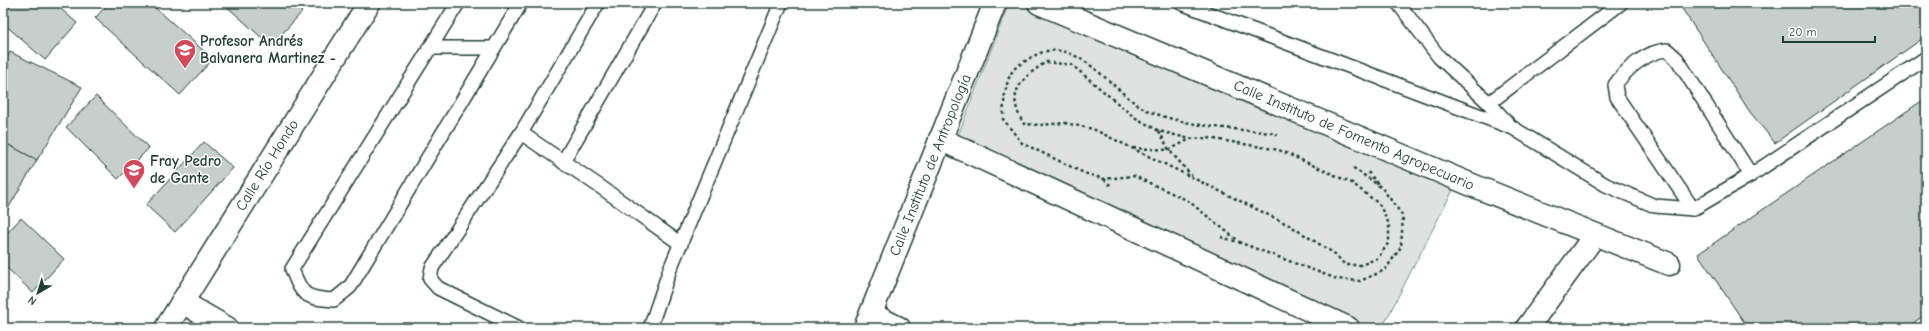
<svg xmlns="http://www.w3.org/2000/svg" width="1929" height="331" viewBox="0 0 1929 331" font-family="'Comic Neue',sans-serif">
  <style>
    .green { fill: #dee3e2; stroke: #7e908b }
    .building { fill: #c7cfcc; stroke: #1f3d34 }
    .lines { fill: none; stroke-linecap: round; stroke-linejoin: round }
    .service-casing { stroke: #1f3d34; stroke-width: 16 }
    .minor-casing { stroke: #1f3d34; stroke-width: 25 }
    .path { stroke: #1f3d34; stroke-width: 2.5; stroke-dasharray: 3 3; stroke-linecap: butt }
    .service { stroke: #fff; stroke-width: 13 }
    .minor { stroke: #fff; stroke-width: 22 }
    .labels { text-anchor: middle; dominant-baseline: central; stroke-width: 3; stroke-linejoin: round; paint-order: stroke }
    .poi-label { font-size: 15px; font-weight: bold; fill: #1f3d34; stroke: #fff; text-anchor: start }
    .street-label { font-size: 15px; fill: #1f3d34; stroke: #fff }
  </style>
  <rect width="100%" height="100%" fill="#fff"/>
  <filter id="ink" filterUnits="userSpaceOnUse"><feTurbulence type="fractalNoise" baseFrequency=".025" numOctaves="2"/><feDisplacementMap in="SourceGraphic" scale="8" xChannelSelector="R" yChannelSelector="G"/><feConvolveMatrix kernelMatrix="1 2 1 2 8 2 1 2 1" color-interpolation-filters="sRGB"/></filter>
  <g filter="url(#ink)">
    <path class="green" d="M1009 3H1021L1325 128 1454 188 1382 328H1369L1150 232 956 141Z"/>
    <g class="building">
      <path d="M3 3H54L77 23 45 60 3 23Z"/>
      <path d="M109 3H150L213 59 180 95 95 18Z"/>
      <path d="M223 3H292L302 12 271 46Z"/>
      <path d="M1685 3H1926V36L1775 143 1750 112 1681 7Z"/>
      <path d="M10 52 82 87 37 160 3 142V65Z"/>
      <path d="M96 96 149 148 118 179 66 127Z"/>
      <path d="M1926 98V314L1906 328H1748L1698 254Z"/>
      <path d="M3 142 37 160 6 212 3 210Z"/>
      <path d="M204 142 233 168 175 232 146 205Z"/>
      <path d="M21 218 64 259 33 293 3 264V237Z"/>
    </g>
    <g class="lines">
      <g class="service-casing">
        <g id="service">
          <path d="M458 3 292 269C302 296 305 298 334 300L350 287 521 3"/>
          <path d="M1181 3 1513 128 1606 185 1655 206 1693 209 1751 175 1926 58"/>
          <path d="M1398 3 1439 57 1489 103 1510 126"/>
          <path d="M429 48H494"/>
          <path d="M1489 103 1621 3"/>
          <path d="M521 133 602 188 681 244"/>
          <path d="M563 162 655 3"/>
          <path d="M1693 209 1617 97 1615 85C1626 69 1647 51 1667 50L1677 59 1751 175"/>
          <path d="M519 328 438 288 430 279 432 268 521 133 598 3"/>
          <path d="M650 328 670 269 781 3"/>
        </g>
      </g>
      <g class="minor-casing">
        <g id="minor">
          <path d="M1039 3 1467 183 1669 264"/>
          <path d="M940 139 1348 328"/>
          <path d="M182 302 227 328"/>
          <path d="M871 314 899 328"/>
          <path d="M166 328 369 3"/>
          <path d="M865 328 995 3"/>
          <path d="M1527 328 1595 235"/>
        </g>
      </g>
      <g class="path">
        <path d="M1046 62 1072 65 1134 117 1159 131 1190 139 1208 138 1279 150 1352 183 1379 204 1389 224V242L1378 258 1361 265H1345L1335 254 1289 225 1093 129 1065 123 1040 125 1024 124C1005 94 1020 79 1046 62Z"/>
        <path d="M1159 131 1169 150 1192 176"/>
        <path d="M1133 148 1169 150 1190 139"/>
        <path d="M1368 172 1379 185"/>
        <path d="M1104 179 1112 187"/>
        <path d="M1221 237 1241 243 1337 279 1360 281 1385 270 1401 247 1403 216 1382 188 1351 166"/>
        <path d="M1241 243 1187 200 1134 176 1104 179 1084 173 1022 143 1003 119C1004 105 1004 81 1014 69 1018 65 1024 62 1029 59 1075 27 1111 94 1149 111 1187 127 1231 128 1271 133L1278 135"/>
      </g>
      <use href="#service" class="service"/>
      <use href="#minor" class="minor"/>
    </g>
  </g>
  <defs>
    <g id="school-pin" transform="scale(1.15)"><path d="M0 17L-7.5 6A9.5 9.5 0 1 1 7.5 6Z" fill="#d1495b" stroke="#fff"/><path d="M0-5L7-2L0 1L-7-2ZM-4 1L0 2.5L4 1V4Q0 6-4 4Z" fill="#fff"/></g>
  </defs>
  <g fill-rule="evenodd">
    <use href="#school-pin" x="185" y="50"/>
    <use href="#school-pin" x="134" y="170"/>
  </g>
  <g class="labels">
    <g class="poi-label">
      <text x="200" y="41">Profesor Andrés<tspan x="200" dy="17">Balvanera Martinez -</tspan></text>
      <text x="150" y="161">Fray Pedro<tspan x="150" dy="17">de Gante</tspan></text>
    </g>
    <g class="street-label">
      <text transform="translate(1354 135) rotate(23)">Calle Instituto de Fomento Agropecuario</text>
      <text transform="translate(267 165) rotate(-58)">Calle Río Hondo</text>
      <text transform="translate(930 165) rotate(-68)">Calle Instituto de Antropología</text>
    </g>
  </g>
  <rect width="1929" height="331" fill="none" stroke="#fff" stroke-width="16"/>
  <rect x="8" y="8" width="1913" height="315" fill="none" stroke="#1f3d34" stroke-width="1.5" filter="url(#ink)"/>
  <g transform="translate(38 293) rotate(218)" stroke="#ffffff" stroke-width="3" paint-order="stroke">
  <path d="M0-3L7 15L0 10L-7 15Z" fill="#1f3d34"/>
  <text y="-6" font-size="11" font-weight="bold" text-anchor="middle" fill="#1f3d34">N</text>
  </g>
  <path d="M1783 36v6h92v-6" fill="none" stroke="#1f3d34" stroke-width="2"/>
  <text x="1789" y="36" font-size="12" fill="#1f3d34" stroke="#ffffff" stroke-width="3" paint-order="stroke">20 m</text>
</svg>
